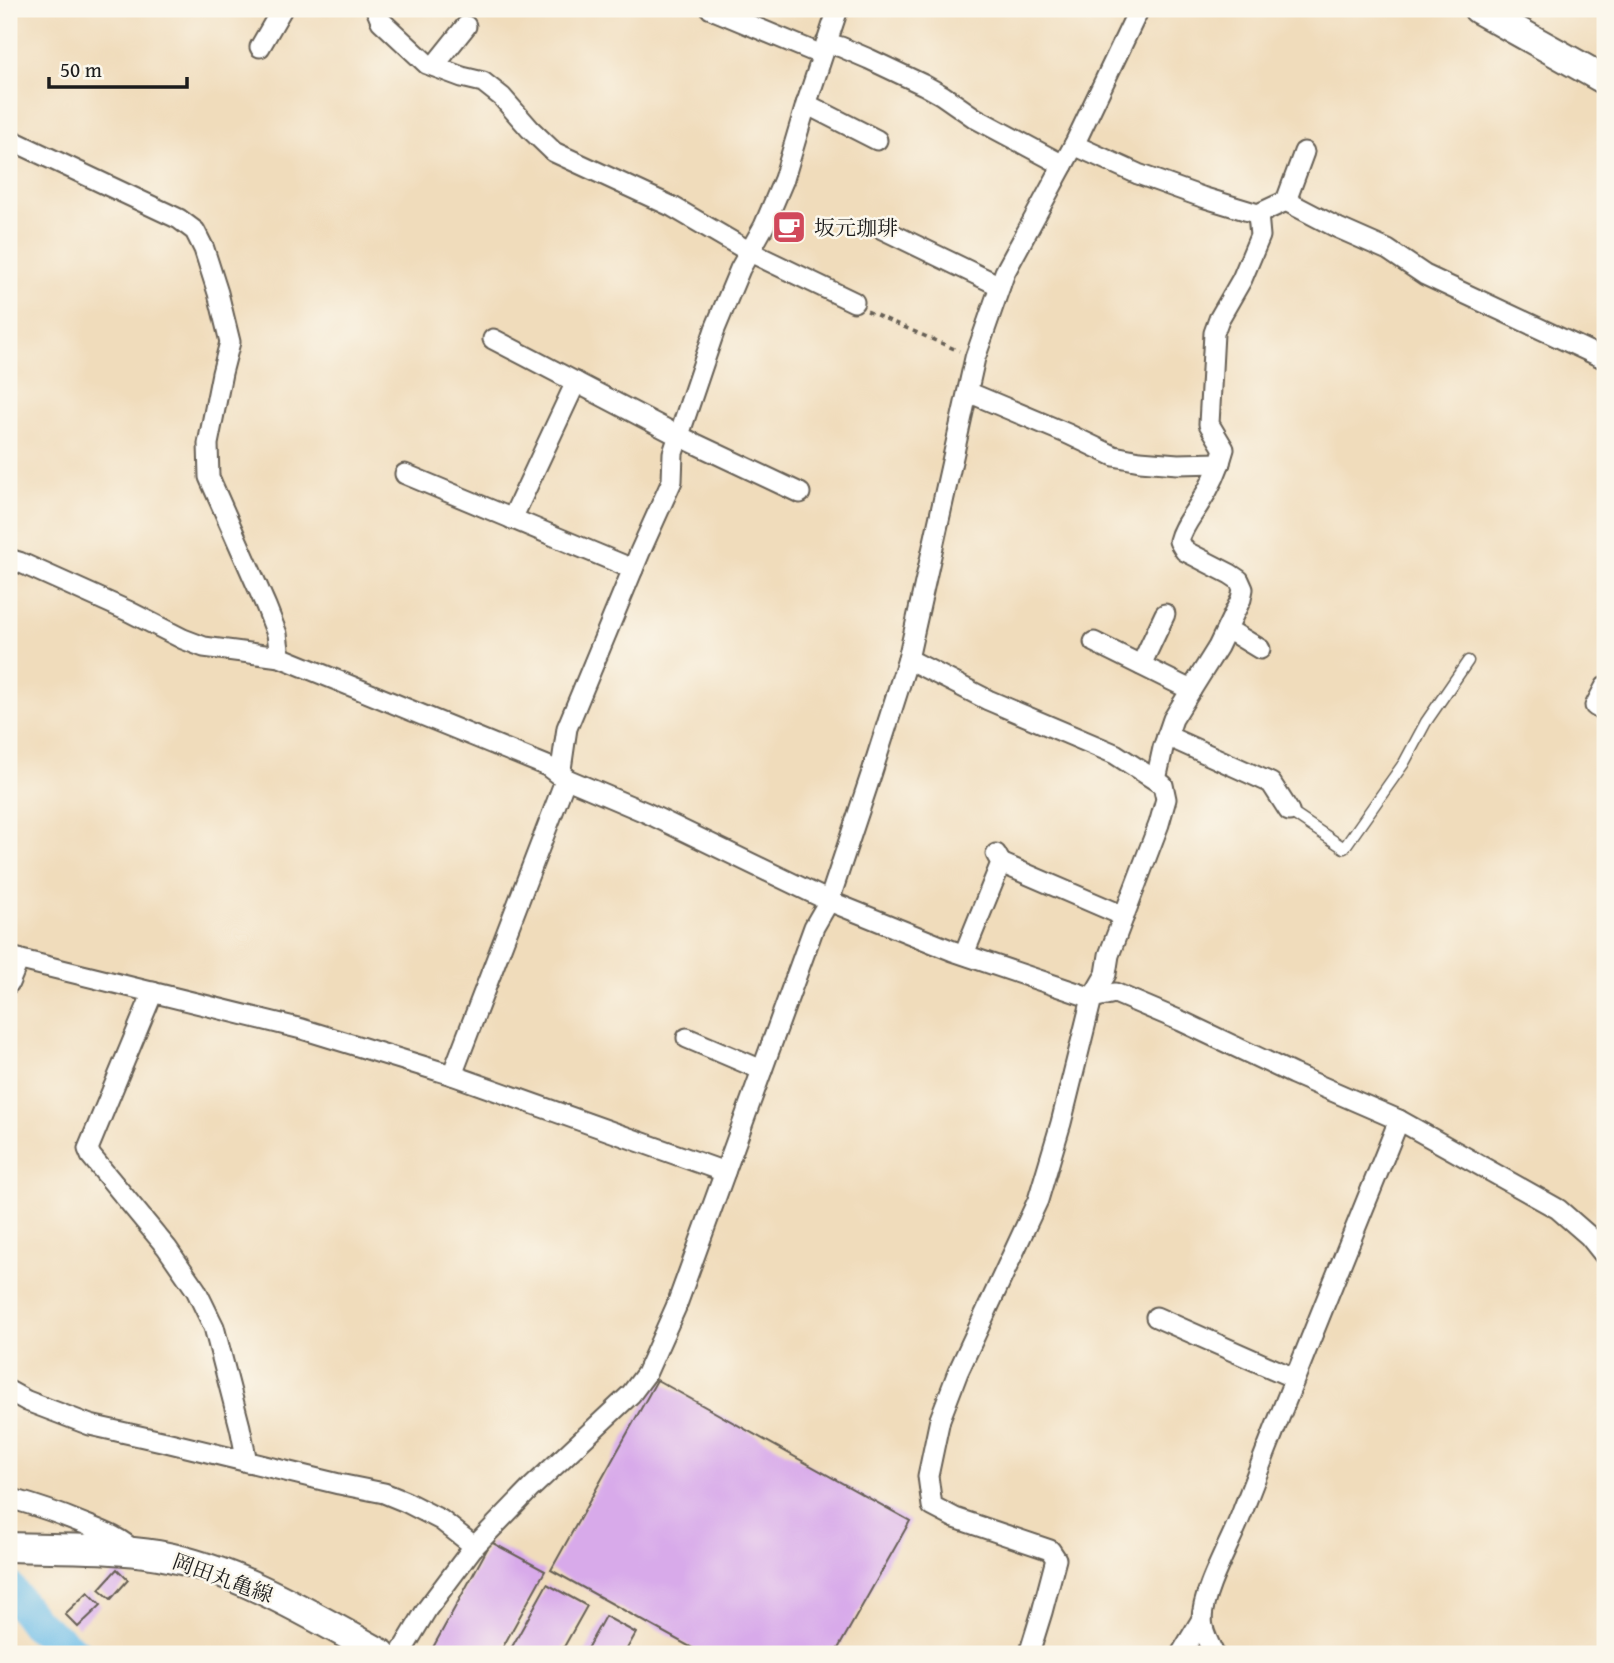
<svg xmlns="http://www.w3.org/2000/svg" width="1614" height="1663" viewBox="0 0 1614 1663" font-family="'Gentium Book Plus','Noto Serif JP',serif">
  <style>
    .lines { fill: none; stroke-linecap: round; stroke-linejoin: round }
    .river { stroke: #6dbde8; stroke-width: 33 }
    .building { fill: #d8aaea }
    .lane-casing { stroke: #665f54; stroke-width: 13 }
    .street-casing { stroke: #665f54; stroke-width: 23 }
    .secondary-casing { stroke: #665f54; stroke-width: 32 }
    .path { stroke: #665f54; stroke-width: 3.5; stroke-dasharray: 5 5; stroke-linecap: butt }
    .lane { stroke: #fff; stroke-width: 10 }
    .street { stroke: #fff; stroke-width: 19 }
    .secondary { stroke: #fff; stroke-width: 28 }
    .labels { text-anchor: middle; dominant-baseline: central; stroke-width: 5; stroke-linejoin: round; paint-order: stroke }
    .poi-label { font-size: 21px; fill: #1c1c1c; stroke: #fbf7ec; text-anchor: start }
    .street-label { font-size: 21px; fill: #1c1c1c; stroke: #fbf7ec }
  </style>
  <rect width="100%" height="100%" fill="#fbf7ec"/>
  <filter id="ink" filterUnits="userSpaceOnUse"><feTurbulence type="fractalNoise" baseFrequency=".0143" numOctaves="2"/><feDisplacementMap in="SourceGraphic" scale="14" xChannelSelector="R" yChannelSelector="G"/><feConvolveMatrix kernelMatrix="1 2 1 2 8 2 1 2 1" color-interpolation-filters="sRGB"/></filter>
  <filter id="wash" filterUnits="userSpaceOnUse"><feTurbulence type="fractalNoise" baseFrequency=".00686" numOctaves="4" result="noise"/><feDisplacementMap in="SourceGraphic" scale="28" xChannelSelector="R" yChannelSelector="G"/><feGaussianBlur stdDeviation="1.57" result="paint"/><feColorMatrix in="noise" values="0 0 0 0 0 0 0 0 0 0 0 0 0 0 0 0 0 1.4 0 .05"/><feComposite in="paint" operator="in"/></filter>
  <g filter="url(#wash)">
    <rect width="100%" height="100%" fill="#f0dcbb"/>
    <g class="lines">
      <path class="river" d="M9 1588 35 1623 76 1654"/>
    </g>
    <g id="blocks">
      <g class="building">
        <path d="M657 1380 910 1521 835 1654H703L551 1570Z"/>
        <path d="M491 1542 545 1571 499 1654H437L431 1651Z"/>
        <path d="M117 1569 128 1580 111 1599 99 1589Z"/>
        <path d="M547 1584 587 1606 560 1654H508Z"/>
        <path d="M88 1592 101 1605 78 1627 65 1614Z"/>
        <path d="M605 1616 636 1633 624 1654H584Z"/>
      </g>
    </g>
  </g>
  <g filter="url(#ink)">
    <use href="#blocks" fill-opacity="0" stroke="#665f54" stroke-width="2"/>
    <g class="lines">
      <g class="lane-casing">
        <path id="lane" d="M1289 811 1344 848 1404 763 1426 722 1468 661"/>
      </g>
      <g class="street-casing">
        <g id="street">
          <path d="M376 9 381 21 427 64 462 77 483 82 502 97 530 129 554 152 673 207 750 252 854 302"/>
          <path d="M711 9 822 55"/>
          <path d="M826 43 841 47 869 59 924 85 942 95 975 118 1063 165"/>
          <path d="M260 47 282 9"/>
          <path d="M434 66 466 26"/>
          <path d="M806 104 877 140"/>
          <path d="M9 139 179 219 195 231 204 249 218 293 230 342 222 373 208 444 209 477 266 606 277 634 280 657"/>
          <path d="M1074 145 1138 174 1202 197 1258 214 1286 201 1338 228 1388 250 1425 275 1605 359"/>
          <path d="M1286 201 1304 152"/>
          <path d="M880 228 1000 286"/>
          <path d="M493 339 679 436 800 493"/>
          <path d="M968 392 1068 434 1114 456 1140 461 1178 464 1220 463"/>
          <path d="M405 474 633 569"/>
          <path d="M512 519 576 382"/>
          <path d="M9 559 19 562 128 611 183 639 204 647 280 657 547 766 560 776 647 813 829 901 953 951 1092 998 1115 993 1181 1021 1293 1074 1399 1120 1558 1209 1589 1236 1605 1256"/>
          <path d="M1227 629 1260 649"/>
          <path d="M1094 642 1191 690"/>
          <path d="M908 659 988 700 1115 754 1163 785 1166 799 1159 824 1109 955 1106 974 1092 998 1061 1123 1038 1200 958 1372 940 1419 928 1476 932 1506 955 1518 1050 1550 1056 1559 1042 1612 1029 1654"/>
          <path d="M1141 665 1165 614"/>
          <path d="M1605 687 1595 706 1605 712"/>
          <path d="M1167 736 1271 783 1289 811"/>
          <path d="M560 776 567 728 640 552 672 481 673 453 715 329 740 269 764 226 784 179 805 108 838 9"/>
          <path d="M1156 780 1163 748 1173 719 1218 647 1241 599 1243 589 1239 580 1230 574 1185 551 1179 541C1182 528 1191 517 1198 506 1210 488 1219 469 1224 449L1209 424 1214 333 1219 319 1242 279 1260 236 1258 214"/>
          <path d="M1001 863 1124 916"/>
          <path d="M964 954 1001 863 996 854"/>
          <path d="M9 957 302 1029 452 1075 725 1172"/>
          <path d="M9 983 19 959"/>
          <path d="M153 992 88 1149 91 1156 167 1248 196 1290 214 1327 240 1427 247 1462"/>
          <path d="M687 1038 762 1070"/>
          <path d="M452 1075 566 778"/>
          <path d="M1156 1317 1294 1378"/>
          <path d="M9 1391 27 1401 90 1425 166 1442 339 1484 384 1493 406 1502 441 1520 474 1546"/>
          <path d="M9 1498C34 1505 58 1513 82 1523 102 1531 120 1537 135 1552"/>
          <path d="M400 1654 427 1609 472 1549 531 1488 631 1394 646 1374 676 1307 814 927 829 901 872 772 908 659 975 358 1005 272 1074 145 1139 9"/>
          <path d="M1181 1654 1202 1619"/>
          <path d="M1214 1654C1209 1643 1202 1632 1202 1619 1203 1589 1232 1541 1243 1510 1293 1380 1347 1250 1399 1120"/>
        </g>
      </g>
      <g class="secondary-casing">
        <g id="secondary">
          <path d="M1478 9 1605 80"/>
          <path d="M9 1547C58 1549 109 1547 158 1555 237 1569 313 1616 382 1654"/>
        </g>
      </g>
      <path class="path" d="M867 311 959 351"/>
      <use href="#lane" class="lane"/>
      <use href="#street" class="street"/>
      <use href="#secondary" class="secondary"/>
    </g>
  </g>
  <defs>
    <g id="cafe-square" transform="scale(1.75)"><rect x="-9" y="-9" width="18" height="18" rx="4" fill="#d1495b" stroke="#fbf7ec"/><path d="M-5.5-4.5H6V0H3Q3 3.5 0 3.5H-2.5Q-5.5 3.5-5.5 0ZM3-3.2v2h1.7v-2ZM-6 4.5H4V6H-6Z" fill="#fff"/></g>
  </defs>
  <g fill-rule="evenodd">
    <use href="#cafe-square" x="789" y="227"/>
  </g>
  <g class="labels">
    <g class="poi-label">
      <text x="814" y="227">坂元珈琲</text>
    </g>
    <g class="street-label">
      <text transform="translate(223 1578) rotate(20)">岡田丸亀線</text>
    </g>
  </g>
  <rect width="1614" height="1663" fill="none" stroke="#fbf7ec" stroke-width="35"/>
  <path d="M49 77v10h138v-10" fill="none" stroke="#1c1c1c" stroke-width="3.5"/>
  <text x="60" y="77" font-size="21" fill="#1c1c1c" stroke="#fbf7ec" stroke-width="5" paint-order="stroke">50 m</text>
</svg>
